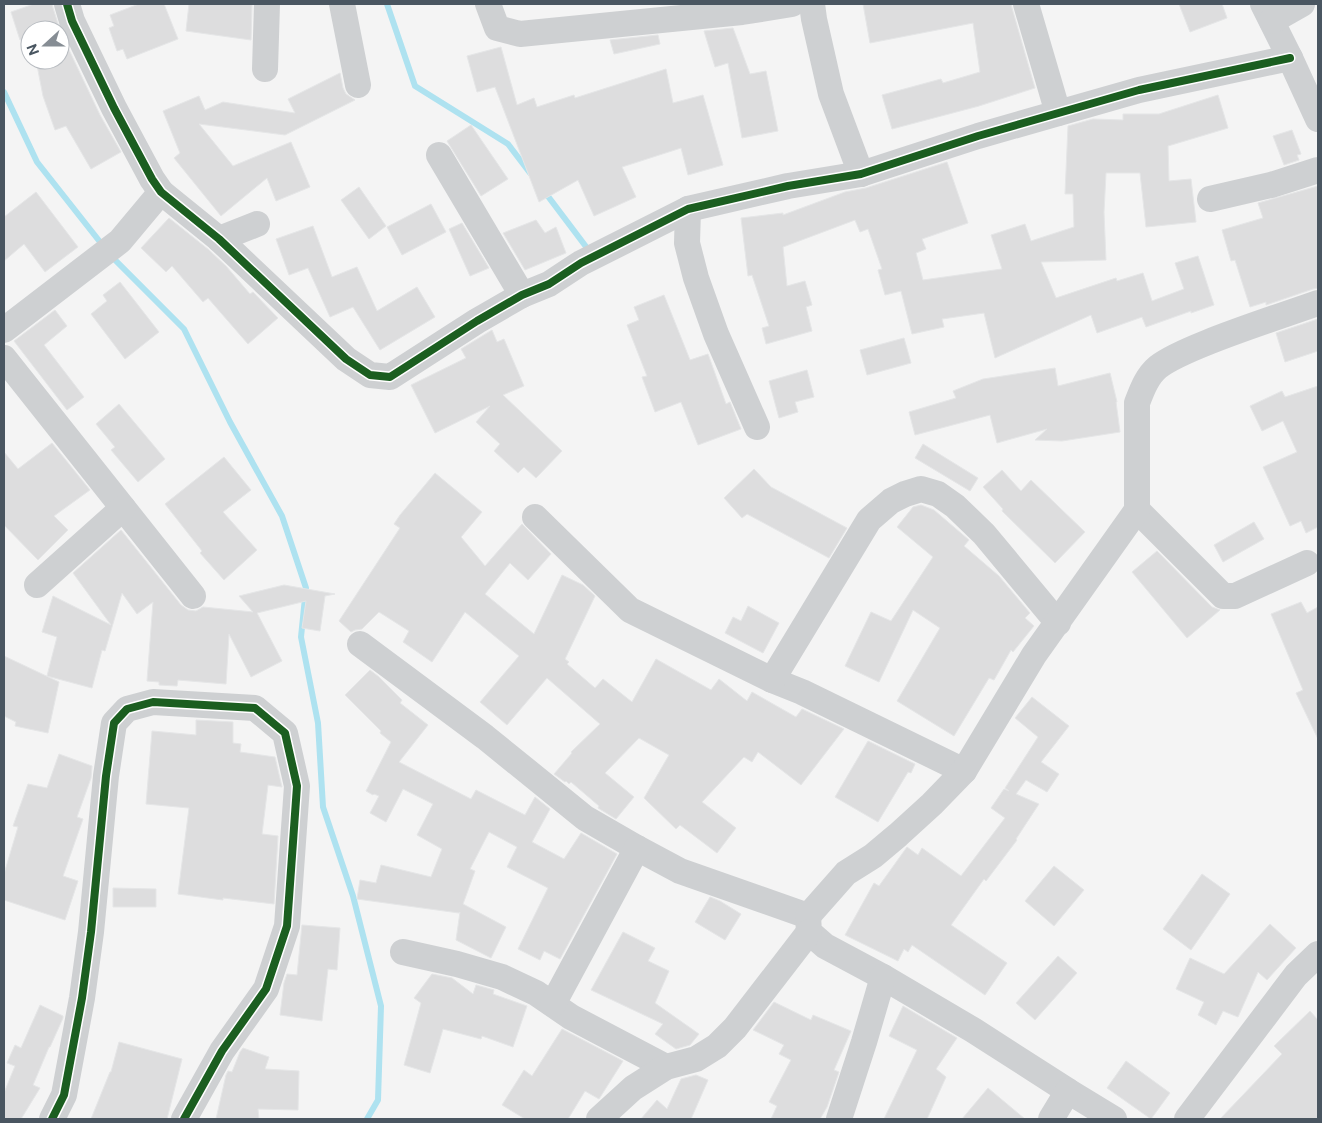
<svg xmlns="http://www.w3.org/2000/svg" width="1322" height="1123" viewBox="0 0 1322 1123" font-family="'Public Sans',sans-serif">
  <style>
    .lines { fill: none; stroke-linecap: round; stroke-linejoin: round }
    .stream { stroke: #aee2f0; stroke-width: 6 }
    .building { fill: #ddddde; stroke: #e5e6e7 }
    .minor { stroke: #ced0d2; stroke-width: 26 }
    .cycleway-casing { stroke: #fff; stroke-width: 11 }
    .cycleway { stroke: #1b5e20; stroke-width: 8 }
  </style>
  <rect width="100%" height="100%" fill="#f4f4f4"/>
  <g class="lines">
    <g class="stream">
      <path d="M387 4 415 86 508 144 530 173"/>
      <path d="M4 92 37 162 104 247"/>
      <path d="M544 191 587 248"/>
      <path d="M110 255 184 329 230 422 282 516 306 588 301 637 318 723 323 807 353 896 381 1006 378 1100 367 1119"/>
    </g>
  </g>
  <g class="building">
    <path d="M34 4H52L53 8 60 30H30V36L20 40 11 12Z"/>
    <path d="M139 4H164L178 39 127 59 123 49 117 51 109 28 114 26 110 15Z"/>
    <path d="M189 4H252L251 40 186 31Z"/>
    <path d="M863 4H1011L1012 8 1035 88 979 106 892 129 882 95 941 79 943 83 980 72 973 23 870 43Z"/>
    <path d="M1179 4H1222L1227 18 1190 32Z"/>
    <path d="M733 28 750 74 766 71 778 131 742 138 728 63 715 67 704 31Z"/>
    <path d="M60 31 100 115 121 152 91 169 66 126 55 130 43 96 36 60H60Z"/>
    <path d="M658 35 660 44 614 54 610 40Z"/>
    <path d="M501 47 517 105 534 98 537 107 574 95 575 98 666 69 673 103 703 95 723 165 688 175 681 148 622 167 636 197 594 216 578 180 539 202 495 87 477 92 467 56Z"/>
    <path d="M340 73 343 88 346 94 355 100 285 135 199 124 233 166 291 142 310 187 276 201 267 178 221 216 174 158 180 153 163 111 199 96 205 110 223 102 295 113 288 99Z"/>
    <path d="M1218 95 1228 128 1168 146 1169 181 1191 179 1196 222 1146 227 1140 173H1106L1104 212 1106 260 1041 262 1056 298 1116 278 1117 281 1143 273 1152 301 1184 289 1175 263 1198 256 1214 305 1191 313V311L1146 327 1142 317 1097 333 1091 315 995 358 984 313 942 319 944 327 912 334 901 291 885 295 878 270 882 269 868 229 860 232 855 220 783 247 787 286 805 281 812 305 806 307 812 331 766 344 762 328 769 326 752 275 748 276 741 218 783 213V215L845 192 866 188 947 162 968 223 922 239 926 249 916 253 923 280 1002 269 991 235 1025 224 1031 241 1074 227 1073 194H1065L1068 126 1093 119 1123 120V114H1159Z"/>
    <path d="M471 125 508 179 481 196 447 141Z"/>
    <path d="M1292 130 1301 154 1297 155 1299 160 1284 165 1273 136Z"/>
    <path d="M1318 186V288L1313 289 1266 305V302L1250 307 1235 260 1231 261 1222 230 1263 218 1258 203Z"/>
    <path d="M359 187 386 226 369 239 341 200Z"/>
    <path d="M36 192 78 247 45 272 24 244 4 261V217Z"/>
    <path d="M431 204 446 232 402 255 387 227Z"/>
    <path d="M169 218 209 250 226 266 250 294 253 292 278 318 248 344 208 298 203 302 172 266 166 272 141 248Z"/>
    <path d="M536 220 545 233 556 227 566 253 525 270 503 233Z"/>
    <path d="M462 223 489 268 470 276 449 229Z"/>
    <path d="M313 226 332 277 357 267 377 311 417 287 435 317 380 350 353 307 330 317 308 268 289 275 276 239Z"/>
    <path d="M120 282 159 332 125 359 91 314 107 301 103 295Z"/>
    <path d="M664 295 690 360 708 354 726 404 730 402 741 429 698 445 681 402 655 412 642 377 647 376 627 325 639 320 634 307Z"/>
    <path d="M55 310 67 326 44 345 84 397 67 410 14 341Z"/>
    <path d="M1318 319V351L1285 362 1276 333Z"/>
    <path d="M492 330 497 342 504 339 524 386 503 395 562 451 536 478 524 467 518 473 494 451 500 444 476 422 490 406 435 433 411 385 466 358 461 349Z"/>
    <path d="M904 338 911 363 867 375 860 350Z"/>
    <path d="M1055 368 1058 386 1110 373 1117 402H1116L1120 432 1062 441 1035 440 1047 429 997 443 990 415 915 435 909 412 956 398 953 391 983 379Z"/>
    <path d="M807 370 814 397 795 402 798 412 779 418 769 381Z"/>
    <path d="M1318 386V527L1306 533 1301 521 1290 526 1263 467 1297 452 1283 421 1262 431 1250 406 1282 391 1285 397Z"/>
    <path d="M119 404 165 459 138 482 111 450 115 447 96 424Z"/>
    <path d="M52 443 90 490 54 516 68 530 38 560 4 525V452L18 469Z"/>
    <path d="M923 444 978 478 970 491 915 458Z"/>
    <path d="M224 457 251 490 223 512 257 550 224 580 200 553 202 551 165 504Z"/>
    <path d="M754 469 771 487 847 528 829 558 747 514 742 518 724 498Z"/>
    <path d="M1002 470 1021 491 1031 480 1085 532 1055 563 1002 511 1003 509 983 487Z"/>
    <path d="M435 473 482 512 461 537 485 566 522 524 551 554 528 580 510 563 485 594 534 634 562 575 583 585 595 596 565 659 569 662 567 664 595 688 603 679 632 702 656 659 711 690 719 679 747 701 752 692 796 717 802 709 844 729 801 785 758 752 752 762 744 757 702 802 736 828 717 853 680 825 676 829 644 798 669 755 639 738 605 773 634 797 616 819 598 808 599 806 571 782 569 784 566 781 565 782 554 774 572 753 571 752 600 724 547 678 507 725 480 702 519 656 465 612 432 662 403 642 409 631 379 612 362 629 355 630 351 632 339 621 400 528 394 524 400 515Z"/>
    <path d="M921 505 934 510 969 540 964 546 999 576 1030 613 1025 618 1034 626 1013 652 1011 650 994 680 989 678 954 736 897 701 940 628 913 610 879 682 845 666 871 612 891 621 933 557 897 527 913 507Z"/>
    <path d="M1254 522 1264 539 1223 562 1214 545Z"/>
    <path d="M121 530 181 605 188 610 196 611 203 607 253 612 239 596 284 585 335 594 325 596 320 631 302 628 306 601 257 613 282 661 251 677 229 634 226 684 178 680 177 686 159 685V682L147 681 153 602 137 614 122 593 105 651 102 650 92 688 47 676 57 637 42 632 53 596 111 625 73 573Z"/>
    <path d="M1157 551 1212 607 1220 610 1187 638 1132 572Z"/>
    <path d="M1301 602 1307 613 1318 607V739L1296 693 1303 690 1271 614Z"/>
    <path d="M748 606 779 623 763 653 725 633 733 617 741 621Z"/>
    <path d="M4 656 59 682 48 733 15 726 16 722 4 716Z"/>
    <path d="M370 670 379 677 402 700 400 703 428 725 399 762 471 799 476 790 525 815 535 797 550 809 532 842 564 859 581 833 617 854 560 959 544 951 540 960 518 949 548 888 507 867 517 847 489 832 470 869 475 871 463 904 506 927 491 958 456 940 460 912 459 913 357 899 360 880 376 883 381 865 431 877 442 849 417 835 433 804 403 789 386 822 370 813 379 796 374 794 373 795 366 791 391 742 380 733 381 731 345 695Z"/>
    <path d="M1032 697 1069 726 1041 762 1059 774 1047 792 1026 780 1016 794 1039 804 1016 839 1017 840 986 881 984 879 951 925 1007 963 985 995 912 945 908 952 904 949 898 961 845 935 874 883 879 886 907 847 918 855 922 848 961 876 1005 818 991 808 1004 789 1009 791 1005 788 1038 737 1015 718Z"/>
    <path d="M196 720 233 722V743L241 744 240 752 275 757 282 787 268 785 262 834 278 836 274 904 223 898V900L178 894 189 808 146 804 152 731 196 735Z"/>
    <path d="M868 741 915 764 911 773 908 772 878 822 835 797Z"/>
    <path d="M59 754 92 766 91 778 77 817 83 819 63 876 78 881 65 920 4 900V874L18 827 13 826 28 784 47 788Z"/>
    <path d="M1054 866 1084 890 1054 926 1025 901Z"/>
    <path d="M1202 874 1230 894 1191 950 1163 929Z"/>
    <path d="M113 888 156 889V907H113Z"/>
    <path d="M710 897 720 901 741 914 725 940 695 922Z"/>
    <path d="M1270 924 1296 948 1267 980 1258 972 1238 1017 1223 1011 1216 1025 1198 1015 1204 1002 1176 989 1190 958 1224 974Z"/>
    <path d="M302 925 340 928 337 970 328 969 322 1021 280 1015 284 983 287 974 297 975Z"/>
    <path d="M623 932 655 948 648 961 669 971 655 1003 699 1034 690 1045 676 1049 655 1034 663 1024 591 990Z"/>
    <path d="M1058 956 1077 973 1035 1020 1016 1003Z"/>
    <path d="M432 974 452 978 473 994 476 985 494 990 493 994 527 1006 513 1047 482 1036 481 1039 443 1029 430 1073 404 1065 421 1003 414 998Z"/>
    <path d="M774 1002 811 1020 813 1015 851 1031 834 1070 839 1072 827 1107 820 1119H771L777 1106 769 1102 791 1060 779 1054 784 1045 753 1030Z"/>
    <path d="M40 1005 63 1016V1018L50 1047H49L33 1085 40 1088 21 1119H4V1093L15 1066 7 1063 15 1045 21 1048Z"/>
    <path d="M903 1006 957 1038 936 1069 946 1077 927 1119H884L917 1050 889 1036Z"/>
    <path d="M1310 1011 1318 1020V1119H1220L1282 1054 1274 1046Z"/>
    <path d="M562 1029 623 1061 599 1099 585 1091 568 1119H525L502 1105 524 1070 532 1076Z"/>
    <path d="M119 1042 182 1059 167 1119H91L110 1072H111Z"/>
    <path d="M243 1048 269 1057 265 1069 299 1071 298 1110 258 1109 259 1119H216L226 1075 228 1071 232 1072 240 1052Z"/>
    <path d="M1126 1061 1170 1093 1151 1119 1107 1088Z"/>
    <path d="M696 1075 708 1080 691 1119H641L657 1100 667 1109 681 1079Z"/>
    <path d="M988 1088 1025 1119H962Z"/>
  </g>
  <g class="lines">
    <g class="minor">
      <path d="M67 4 72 21 114 108 152 179 161 192 219 239 346 359 370 375 390 377 477 321 522 295 549 284 581 263 688 209 788 186 861 174 978 136 1139 90 1290 58"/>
      <path d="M342 4 358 85"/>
      <path d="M488 4 497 28 520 34 742 12 792 4"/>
      <path d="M812 4 814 19 831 94 861 174"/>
      <path d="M1026 4 1058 113"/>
      <path d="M1263 4 1290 58 1318 119"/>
      <path d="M1272 21 1302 4"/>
      <path d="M265 69 267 4"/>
      <path d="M439 155 522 295"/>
      <path d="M1210 199 1271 185 1318 170"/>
      <path d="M688 209 687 243 696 278 716 334 757 427"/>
      <path d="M219 239 257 224"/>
      <path d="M4 330 120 241 161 192"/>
      <path d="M4 358 193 596"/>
      <path d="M1137 510 1223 596H1235L1307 563"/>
      <path d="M535 517 630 610 772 680 802 692 964 771"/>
      <path d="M37 585 123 508"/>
      <path d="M360 644 485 737 585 818 637 848 680 871 808 916 809 932 825 946 883 977 973 1030 1068 1091 1114 1119"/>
      <path d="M772 680 869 520 891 501 905 494 921 489 938 494 955 506 984 534 1058 623"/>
      <path d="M808 916 846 873 873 856 898 835 932 804 964 771 1034 655 1137 510V403C1142 390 1147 376 1158 367 1171 357 1191 349 1206 343 1243 328 1281 316 1318 303"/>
      <path d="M403 952 457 964 502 977 536 993 571 1017 666 1067"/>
      <path d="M553 1004 637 848"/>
      <path d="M52 1119 64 1095 82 998 91 932 106 776 114 723 127 709 153 702 255 708 285 733 297 786 287 926 266 989 222 1051 184 1119"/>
      <path d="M599 1119 633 1088 666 1067 696 1059 717 1046 735 1028 809 932"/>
      <path d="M839 1119 864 1042 883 977"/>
      <path d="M1051 1119 1068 1091"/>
      <path d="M1187 1119 1296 975 1318 954"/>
    </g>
    <g class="cycleway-casing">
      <g id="cycleway">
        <path d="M67 4 72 21 114 108 152 179 161 192 219 239 346 359 370 375 390 377 477 321 522 295 549 284 581 263 688 209 788 186 861 174 978 136 1139 90 1290 58"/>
        <path d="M52 1119 64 1095 82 998 91 932 106 776 114 723 127 709 153 702 255 708 285 733 297 786 287 926 266 989 222 1051 184 1119"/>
      </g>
    </g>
    <use href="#cycleway" class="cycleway"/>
  </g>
  <rect width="1322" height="1123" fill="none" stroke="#4a5661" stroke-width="10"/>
  <g transform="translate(45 45) rotate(249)"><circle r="24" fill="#ffffff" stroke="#b7bbc0"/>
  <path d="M0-4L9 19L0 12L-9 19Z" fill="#868d94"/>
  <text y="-8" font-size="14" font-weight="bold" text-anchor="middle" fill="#4a5661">N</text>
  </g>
</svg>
